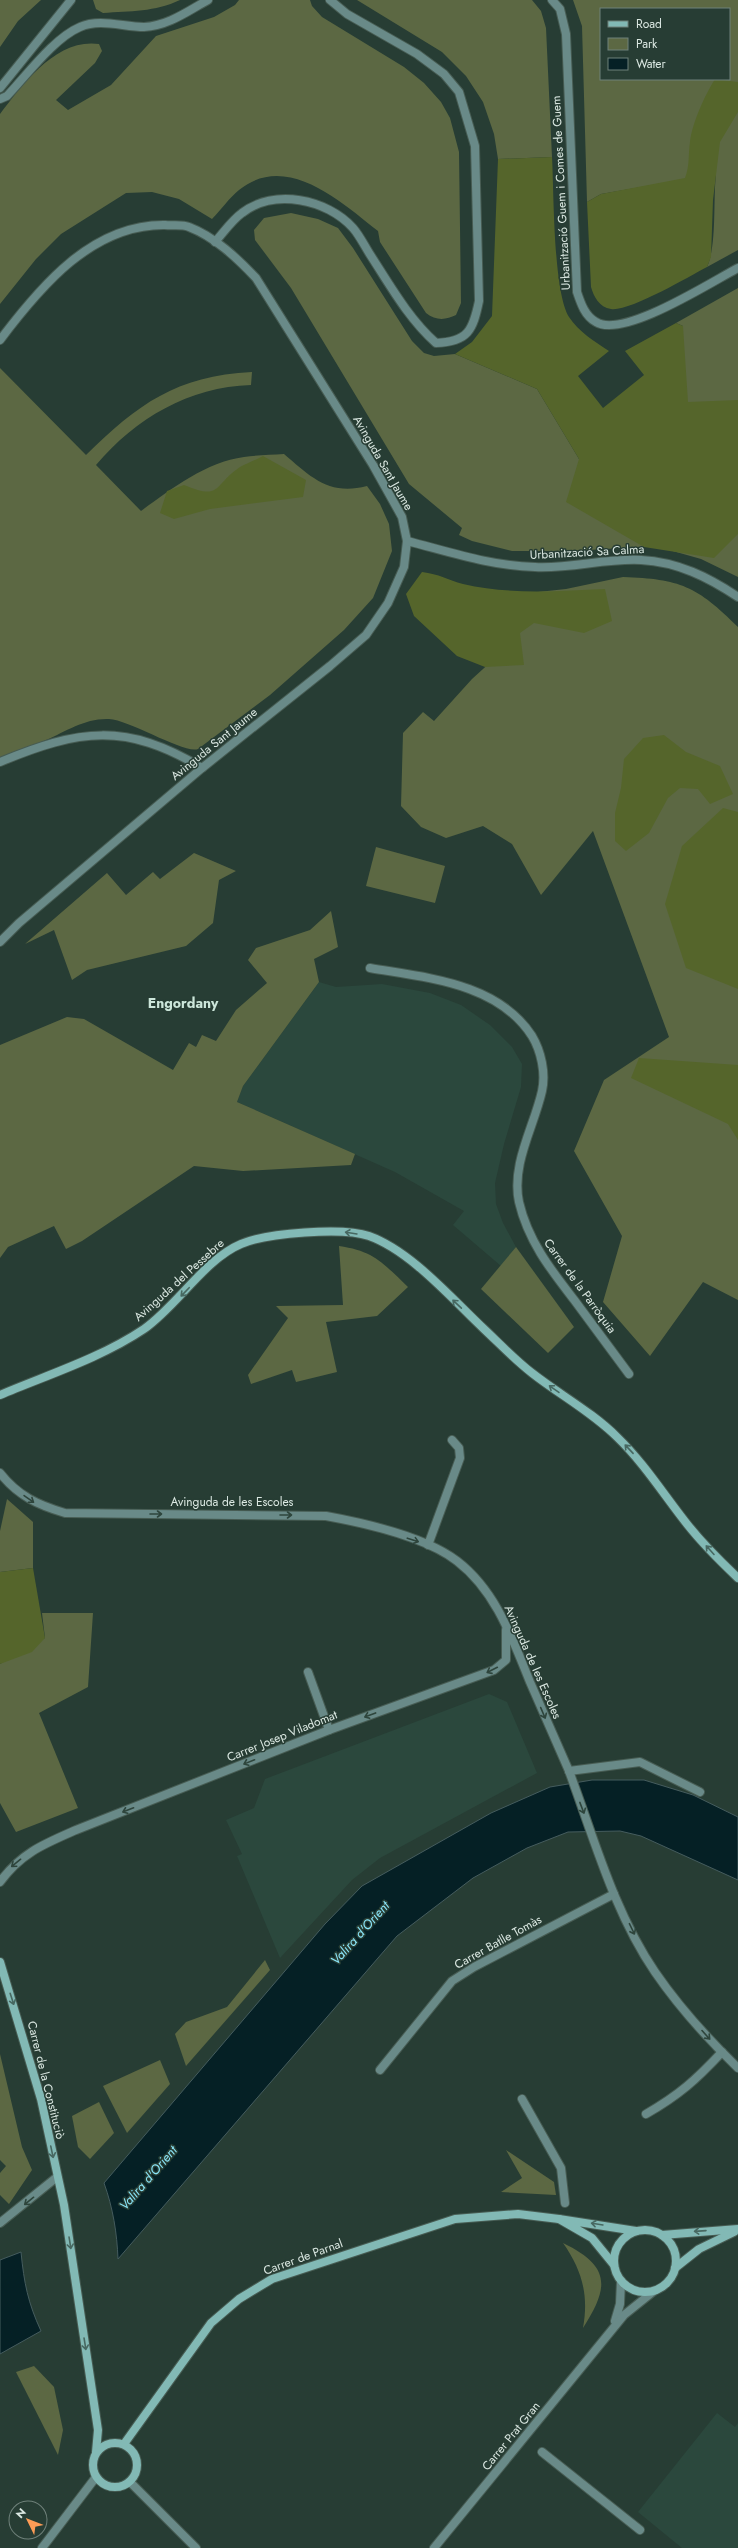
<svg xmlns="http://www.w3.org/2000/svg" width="738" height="2548" viewBox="0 0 738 2548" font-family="Jost,sans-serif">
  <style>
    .built { fill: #2b483d }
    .green { fill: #5c6843; fill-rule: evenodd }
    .forest { fill: #55652b }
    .water { fill: #052025; stroke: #455c5e }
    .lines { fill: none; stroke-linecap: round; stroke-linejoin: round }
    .service-casing { stroke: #475c53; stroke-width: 10 }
    .pedestrian-casing { stroke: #475c53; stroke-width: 10 }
    .minor-casing { stroke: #475c53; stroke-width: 10 }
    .tertiary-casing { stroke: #475c53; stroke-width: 10 }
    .secondary-casing { stroke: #475c53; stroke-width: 10 }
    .service { stroke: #698a88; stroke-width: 8 }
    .pedestrian { stroke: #698a88; stroke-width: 8 }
    .minor { stroke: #698a88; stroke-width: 8 }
    .tertiary { stroke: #698a88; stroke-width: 8 }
    .secondary { stroke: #82b9b5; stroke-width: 8 }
    .oneway { stroke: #476861 }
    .oneway2 { stroke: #2e453c }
    .labels { text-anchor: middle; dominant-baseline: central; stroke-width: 3; stroke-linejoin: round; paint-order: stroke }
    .street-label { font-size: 12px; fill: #dbe8e2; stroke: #273d34 }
    .water-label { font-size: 13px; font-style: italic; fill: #8be7fb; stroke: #273d34 }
    .quarter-label { font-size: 14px; font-weight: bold; fill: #cce6da; stroke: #273d34 }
  </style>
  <rect width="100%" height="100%" fill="#273d34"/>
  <g class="built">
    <path d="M319 982 336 987 382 984 430 993 461 1005 490 1025 512 1047 522 1064 521 1087 504 1144 495 1183 496 1204 503 1223 516 1247 501 1266 453 1225 464 1211 395 1172 237 1102 243 1086Z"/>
    <path d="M489 1694 507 1702 537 1773 380 1858 352 1880 280 1958 237 1856 242 1854 226 1820 254 1808 265 1779Z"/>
    <path d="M717 2413 735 2427 738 2423V2548H682L638 2512Z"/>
  </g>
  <g class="green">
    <path d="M0 0H41L18 21 0 47Z"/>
    <path d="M93 0H180C155 12 130 11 103 13L96 9Z"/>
    <path d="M239 0H310L312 6 322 17 404 67 424 83 441 102 450 118 459 152 461 303 456 315C446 320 436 321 426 313L380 242 378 231C342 203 287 151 239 190 229 198 221 210 212 219L179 199 152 192 126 193 61 234 36 259 0 304V114C23 84 56 38 99 44L102 51 95 63 56 100 68 110 111 85 156 36 214 17 235 5Z"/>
    <path d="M357 0H532L541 11 546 28 552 157 498 159 494 134 483 102 466 76 442 52Z"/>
    <path d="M573 0H738V250L707 267C717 245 713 200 716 174L601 194 587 202 582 26ZM601 9H729V79H601Z"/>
    <path d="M291 213 318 219 338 228 353 248 412 341 424 353 434 356 455 354 537 389 579 459 683 326 676 323 738 288V577L701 559 655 546 572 551H512L472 541 459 535 462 528 409 484 291 288 255 240 254 230 264 218Z"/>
    <path d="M0 368 86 455C138 404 176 376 252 372L251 385C189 387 136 418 96 465L141 511C171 489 206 462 244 457 257 455 271 455 284 454 311 477 329 496 367 486L380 504 389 524 392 551 373 598 344 630 270 695 198 749C184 754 130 720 109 719 85 718 67 731 46 740 31 747 15 752 0 758Z"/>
    <path d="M623 577C680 579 697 586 738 627V1300L703 1282 650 1356 603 1302 622 1236 574 1151 604 1080 669 1037 593 831 541 895 512 844 483 826 446 838 421 827 401 806 403 733 423 712 434 721 472 679 505 649 510 595 566 589Z"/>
    <path d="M376 847 445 866 435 903 366 886Z"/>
    <path d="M194 853 236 871 219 880 213 923 186 946 87 970 72 980 54 930 25 944 107 873 126 895 153 872 160 879Z"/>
    <path d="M331 911 338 947 314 959 319 982 243 1086 237 1102 355 1154 351 1165 243 1171 194 1166 82 1241 66 1249 54 1226 8 1247 0 1258V1045L67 1017 84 1019 173 1070 189 1043 196 1047 202 1035 216 1041 236 1010 267 983 248 960 256 948 310 930Z"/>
    <path d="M339 1246C374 1251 383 1263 408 1287L377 1316 326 1322 337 1372 296 1382 292 1370 251 1384 248 1375 288 1318 276 1306 343 1305Z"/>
    <path d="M516 1247 574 1327 548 1353 481 1289Z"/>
    <path d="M7 1499 33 1522V1568L0 1572V1531Z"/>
    <path d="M42 1613H93L88 1687 39 1713 78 1808 16 1832 0 1803V1664L45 1638Z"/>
    <path d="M265 1960 270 1970 186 2066 175 2034 186 2022 227 2007Z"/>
    <path d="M0 2054 22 2147 32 2170 9 2204 0 2195V2173L6 2166 0 2160Z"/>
    <path d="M160 2060 170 2084 127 2133 103 2086Z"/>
    <path d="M99 2102 114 2133 90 2159 78 2147 72 2116Z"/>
    <path d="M506 2150 554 2182 556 2195 501 2192 522 2178Z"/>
    <path d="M563 2243C610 2266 610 2286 583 2328 589 2295 582 2270 563 2243Z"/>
    <path d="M34 2366 54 2387 63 2430 58 2455 16 2372Z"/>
  </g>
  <g class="forest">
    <path d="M715 79 738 82V112L720 142 713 200 711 257 707 267C688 277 629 312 611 309 599 307 594 297 591 287L587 202 601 194 685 178C690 165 688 155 690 142 692 123 705 95 715 79Z"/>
    <path d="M552 157C554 192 553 291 569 317 578 331 595 342 609 351L578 376 603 408 644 375 625 351 676 323 683 326 688 402 738 400V534L714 558 644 547 566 502 579 459 537 389 455 354 472 342 492 316 498 159Z"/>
    <path d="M263 456 306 480 303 497 210 509 174 519 160 513 167 491 184 485C222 501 213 485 240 467 247 463 256 460 263 456Z"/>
    <path d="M422 572C439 574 448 580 463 584 510 595 558 591 605 589L612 621 584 633 534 623 520 633 524 665 485 667 457 656 414 616 406 594Z"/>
    <path d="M664 735 686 752 720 766 733 794 710 804 698 789 680 788 668 798 649 833 626 851 615 841V813L621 788 624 759 643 738Z"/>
    <path d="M723 808 738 812V989L686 968 665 904 682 846Z"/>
    <path d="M639 1058 738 1065V1140L728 1124 631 1078Z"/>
    <path d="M33 1568 45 1638 32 1652 0 1664V1572Z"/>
  </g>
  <g class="water">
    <path d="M592 1780H644L693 1795 738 1817V1880L641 1836 620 1831 568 1832 527 1848 473 1878 397 1936 118 2259C117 2233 113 2208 104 2183L325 1924 362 1886 491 1813 550 1787Z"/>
    <path d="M21 2252C24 2283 28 2303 41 2331L0 2354V2260Z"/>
  </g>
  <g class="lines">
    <g class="service-casing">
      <g id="service">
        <path d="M0 99 7 96C27 75 54 38 80 27 100 18 123 27 144 27 168 26 188 11 208 0"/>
        <path d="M0 762C79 729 126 722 202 768"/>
        <path d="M428 1545 460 1458 459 1448 452 1440"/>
        <path d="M308 1672 329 1730"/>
        <path d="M569 1771 640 1762 700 1792"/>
        <path d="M646 2114C679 2095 696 2080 722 2052"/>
      </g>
    </g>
    <g class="pedestrian-casing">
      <g id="pedestrian">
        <path d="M522 2099 561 2168 565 2203"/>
        <path d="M542 2452 640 2530"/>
      </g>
    </g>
    <g class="minor-casing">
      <g id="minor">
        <path d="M552 0 560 9 566 34 577 292C581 304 585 316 596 322 623 339 711 282 738 268"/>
        <path d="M0 88 71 0"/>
        <path d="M215 242C224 232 232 220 242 213 274 188 327 199 353 228 360 236 365 247 371 256 391 287 409 319 436 343 468 342 473 330 479 301L475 146 459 92 444 74 417 54 347 14 330 0"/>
        <path d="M0 340C40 287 92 224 165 225 172 226 182 224 189 227 215 237 237 258 256 278L373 465 402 517 407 541 404 567 388 603 366 635 330 666 202 768 19 923 0 942"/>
        <path d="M407 541C450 552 491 566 535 567 570 569 606 558 641 560 678 562 708 577 738 597"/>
        <path d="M370 968C428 978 498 983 532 1036 541 1051 546 1073 542 1091 534 1127 511 1164 519 1202 528 1241 551 1270 575 1301 593 1325 611 1350 629 1374"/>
        <path d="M569 1771C594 1838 614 1912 655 1972 679 2007 708 2039 738 2068"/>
        <path d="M380 2070 452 1981 474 1967 614 1894"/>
        <path d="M0 2223 57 2177"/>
        <path d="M130 2482 196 2548"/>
      </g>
    </g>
    <g class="tertiary-casing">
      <g id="tertiary">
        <path d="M0 1473C18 1496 38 1505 65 1513L326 1516C364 1523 426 1537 457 1561 496 1591 512 1638 530 1682 543 1712 556 1742 569 1771"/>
        <path d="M0 1882C21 1853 44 1844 76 1830L329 1730 494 1670 506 1660V1630"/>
        <path d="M615 2321 620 2304 621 2281"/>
        <path d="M42 2548 96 2477"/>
        <path d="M434 2548 624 2315 654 2291"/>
      </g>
    </g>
    <g class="secondary-casing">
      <g id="secondary">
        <path d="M0 1395C47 1375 101 1358 144 1329 177 1306 205 1259 241 1244 266 1233 343 1227 369 1236 411 1251 452 1299 484 1329 500 1344 515 1360 532 1373 560 1395 592 1412 617 1437 644 1463 664 1495 687 1524 702 1543 720 1561 738 1578"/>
        <path d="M0 1962 41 2099 64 2205 98 2430 96 2452"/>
        <circle cx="645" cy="2261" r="31"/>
        <path d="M662 2235 738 2229"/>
        <path d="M614 2265 592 2238 559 2219 636 2231"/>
        <path d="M675 2268 699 2249 734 2232"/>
        <circle cx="115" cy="2465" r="22"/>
        <path d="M124 2444 211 2323 239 2299 272 2279 455 2219 518 2214 559 2219"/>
      </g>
    </g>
    <use href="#service" class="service"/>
    <use href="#pedestrian" class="pedestrian"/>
    <use href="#minor" class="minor"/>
    <use href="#tertiary" class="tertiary"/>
    <use href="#secondary" class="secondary"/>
  </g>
  <defs><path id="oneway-shaft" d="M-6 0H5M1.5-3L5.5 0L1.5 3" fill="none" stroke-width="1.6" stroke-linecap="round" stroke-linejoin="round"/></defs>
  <g class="oneway">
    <use href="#oneway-shaft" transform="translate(351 1233) rotate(-171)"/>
    <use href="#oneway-shaft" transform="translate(185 1292) rotate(134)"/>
    <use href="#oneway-shaft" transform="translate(457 1304) rotate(-137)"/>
    <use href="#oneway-shaft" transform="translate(554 1389) rotate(-145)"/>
    <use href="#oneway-shaft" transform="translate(629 1449) rotate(-133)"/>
    <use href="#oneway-shaft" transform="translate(710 1550) rotate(-132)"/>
    <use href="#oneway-shaft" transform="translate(12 1999) rotate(72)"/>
    <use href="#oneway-shaft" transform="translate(52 2152) rotate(78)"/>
    <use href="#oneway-shaft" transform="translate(597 2224) rotate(-171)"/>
    <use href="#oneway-shaft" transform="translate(700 2231) rotate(176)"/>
    <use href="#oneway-shaft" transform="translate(70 2243) rotate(81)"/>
    <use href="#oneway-shaft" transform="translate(85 2344) rotate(81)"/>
  </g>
  <g class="oneway2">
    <use href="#oneway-shaft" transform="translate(29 1499) rotate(35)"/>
    <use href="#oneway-shaft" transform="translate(156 1514)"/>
    <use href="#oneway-shaft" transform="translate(286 1515)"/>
    <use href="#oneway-shaft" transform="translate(413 1540) rotate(18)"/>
    <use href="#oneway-shaft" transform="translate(492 1670) rotate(153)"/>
    <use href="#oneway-shaft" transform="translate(543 1713) rotate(67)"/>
    <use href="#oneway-shaft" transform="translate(370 1715) rotate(160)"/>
    <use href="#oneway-shaft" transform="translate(249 1762) rotate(158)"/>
    <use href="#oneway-shaft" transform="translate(582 1808) rotate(69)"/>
    <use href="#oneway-shaft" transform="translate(128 1810) rotate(159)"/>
    <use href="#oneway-shaft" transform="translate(16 1863) rotate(141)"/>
    <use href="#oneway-shaft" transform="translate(632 1929) rotate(64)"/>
    <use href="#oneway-shaft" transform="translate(706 2035) rotate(48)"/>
    <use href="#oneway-shaft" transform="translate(29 2201) rotate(141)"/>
  </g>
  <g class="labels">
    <g class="street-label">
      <text transform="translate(561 193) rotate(-93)">Urbanització Guem i Comes de Guem</text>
      <text transform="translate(383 463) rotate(60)">Avinguda Sant Jaume</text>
      <text transform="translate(587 552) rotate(-3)">Urbanització Sa Calma</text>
      <text transform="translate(214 744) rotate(-39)">Avinguda Sant Jaume</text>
      <text transform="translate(179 1280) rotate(-42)">Avinguda del Pessebre</text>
      <text transform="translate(580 1286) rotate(54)">Carrer de la Parròquia</text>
      <text x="232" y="1502">Avinguda de les Escoles</text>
      <text transform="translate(533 1662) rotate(66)">Avinguda de les Escoles</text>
      <text transform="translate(282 1736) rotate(-22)">Carrer Josep Viladomat</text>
      <text transform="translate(498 1942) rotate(-29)">Carrer Batlle Tomàs</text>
      <text transform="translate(46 2080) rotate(76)">Carrer de la Constituciò</text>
      <text transform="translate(303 2257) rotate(-20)">Carrer de Parnal</text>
      <text transform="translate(511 2436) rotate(-51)">Carrer Prat Gran</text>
    </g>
    <g class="water-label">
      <text transform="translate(360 1933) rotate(-48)">Valira d'Orient</text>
      <text transform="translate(148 2178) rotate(-49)">Valira d'Orient</text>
    </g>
    <g class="quarter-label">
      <text x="183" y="1003">Engordany</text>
    </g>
  </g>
  <rect x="600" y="8" width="130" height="72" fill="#273d34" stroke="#6f817a"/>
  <rect x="608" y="21" width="20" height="6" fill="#82b9b5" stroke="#6f817a"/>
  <text x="636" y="28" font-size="12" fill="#dbe8e2">Road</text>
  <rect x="608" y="38" width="20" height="12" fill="#5c6843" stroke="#6f817a"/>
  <text x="636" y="48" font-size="12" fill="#dbe8e2">Park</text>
  <rect x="608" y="58" width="20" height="12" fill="#052025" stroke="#6f817a"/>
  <text x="636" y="68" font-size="12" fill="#dbe8e2">Water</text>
  <g transform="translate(28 2520) rotate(313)"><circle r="19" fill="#273d34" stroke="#6f817a"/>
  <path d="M0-3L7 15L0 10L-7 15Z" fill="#fd9c56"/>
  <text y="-6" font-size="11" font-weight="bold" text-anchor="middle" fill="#dbe8e2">N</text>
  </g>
</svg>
